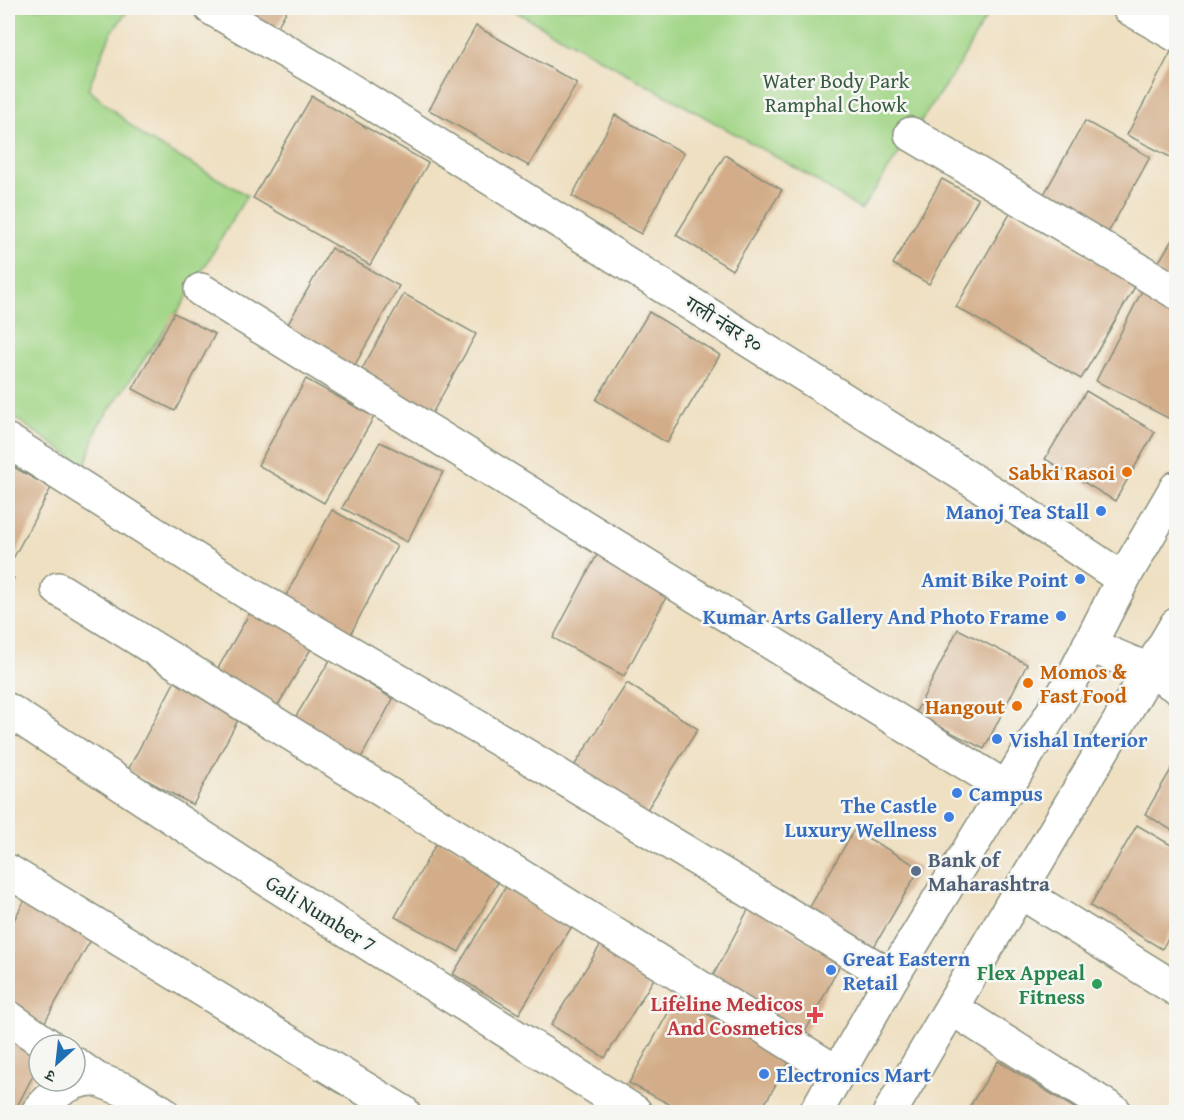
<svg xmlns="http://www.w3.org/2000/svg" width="1184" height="1120" viewBox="0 0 1184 1120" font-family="'Gentium Book Plus','Noto Serif Devanagari',serif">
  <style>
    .green { fill: #a2d687; stroke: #608a5e; stroke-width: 1.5 }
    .building { fill: #d3ad89 }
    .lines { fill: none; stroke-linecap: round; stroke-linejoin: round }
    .minor-casing { stroke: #878e7b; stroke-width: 36 }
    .minor { stroke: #fff; stroke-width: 33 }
    .food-dot { fill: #e8710a; stroke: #f6f6f2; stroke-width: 2 }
    .shop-dot { fill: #3f7fe0; stroke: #f6f6f2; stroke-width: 2 }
    .service-dot { fill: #5c6f8a; stroke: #f6f6f2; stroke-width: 2 }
    .leisure-dot { fill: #2e9e5b; stroke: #f6f6f2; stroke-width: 2 }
    .health-dot { fill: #e0444e; stroke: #f6f6f2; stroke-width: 2 }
    .labels { text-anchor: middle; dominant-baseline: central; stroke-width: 5; stroke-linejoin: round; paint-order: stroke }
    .park-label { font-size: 21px; fill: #395c45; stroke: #f6f6f2 }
    .street-label { font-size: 21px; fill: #1f3d34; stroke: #f6f6f2 }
    .food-label { font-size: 21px; font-weight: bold; fill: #c56008; stroke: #f6f6f2; text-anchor: end }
    .shop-label { font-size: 21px; font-weight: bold; fill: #366cbe; stroke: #f6f6f2; text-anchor: end }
    .service-label { font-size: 21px; font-weight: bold; fill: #4e5e75; stroke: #f6f6f2; text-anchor: start }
    .leisure-label { font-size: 21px; font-weight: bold; fill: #27864d; stroke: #f6f6f2; text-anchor: end }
    .health-label { font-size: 21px; font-weight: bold; fill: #be3a42; stroke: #f6f6f2; text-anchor: end }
  </style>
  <rect width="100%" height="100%" fill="#f6f6f2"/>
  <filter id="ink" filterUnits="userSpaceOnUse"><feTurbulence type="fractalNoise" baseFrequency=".0167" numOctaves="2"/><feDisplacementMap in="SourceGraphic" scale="12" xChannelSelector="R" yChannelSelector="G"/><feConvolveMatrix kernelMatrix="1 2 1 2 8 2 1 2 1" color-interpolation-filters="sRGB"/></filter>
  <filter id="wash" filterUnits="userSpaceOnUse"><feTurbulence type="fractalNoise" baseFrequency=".008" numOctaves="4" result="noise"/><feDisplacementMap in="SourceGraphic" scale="24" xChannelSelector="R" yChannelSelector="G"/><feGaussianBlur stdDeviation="1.35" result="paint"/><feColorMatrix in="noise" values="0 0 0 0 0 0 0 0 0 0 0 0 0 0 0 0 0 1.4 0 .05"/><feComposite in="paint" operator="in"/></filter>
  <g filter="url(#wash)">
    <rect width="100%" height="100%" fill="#efe0c2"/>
    <g class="green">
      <path d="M8 8H130L111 33 88 89 147 139 247 195 182 305 98 426 85 466 8 413Z"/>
      <path d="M509 8H991L958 66 861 210 803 172Z"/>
    </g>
    <g id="blocks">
      <g class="building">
        <path d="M218 8H288L271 38Z"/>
        <path d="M476 26 577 83 529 166 429 110Z"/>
        <path d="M1173 48 1176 50V160L1127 135Z"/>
        <path d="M312 96 428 163 370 265 253 198Z"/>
        <path d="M615 115 684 153 641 234 572 196Z"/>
        <path d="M1085 121 1150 157 1103 242 1038 205Z"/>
        <path d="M725 155 782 190 732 270 676 235Z"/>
        <path d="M942 179 978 199 929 284 893 264Z"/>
        <path d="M1011 212 1136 285 1081 379 956 307Z"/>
        <path d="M1176 233V284L1154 270Z"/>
        <path d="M331 248 399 286 351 372 283 333Z"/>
        <path d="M1145 285 1176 301V410L1172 420 1096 381Z"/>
        <path d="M404 294 476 334 429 419 357 378Z"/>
        <path d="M649 312 720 355 667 443 596 400Z"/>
        <path d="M174 313 215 334 175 411 133 389Z"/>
        <path d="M306 379 374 417 324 503 258 465Z"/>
        <path d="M1086 391 1155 432 1115 501 1045 459Z"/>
        <path d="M380 442 443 472 407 542 342 508Z"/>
        <path d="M8 464 51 488 8 568Z"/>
        <path d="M332 510 397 546 349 637 283 601Z"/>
        <path d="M598 553 670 590 624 676 553 638Z"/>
        <path d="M8 575 14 578 8 590Z"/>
        <path d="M253 607 315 642 274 712 213 677Z"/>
        <path d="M958 629 1027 664 984 749 915 714Z"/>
        <path d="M330 660 393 699 357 765 290 726Z"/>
        <path d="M177 677 242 712 193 805 128 770Z"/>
        <path d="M627 683 698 729 641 819 569 774Z"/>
        <path d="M1176 761V833L1145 814Z"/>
        <path d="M1137 825 1176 848V924L1162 949 1090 906Z"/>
        <path d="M854 830 920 868 871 952 806 914Z"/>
        <path d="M439 839 502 875 459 952 395 917Z"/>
        <path d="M511 878 577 918 519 1014 453 974Z"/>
        <path d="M27 896 94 934 42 1027 8 1007V931Z"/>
        <path d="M750 906 842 961 802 1038 713 976Z"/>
        <path d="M601 944 655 977 605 1058 551 1025Z"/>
        <path d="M677 997 790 1060 760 1112H684L629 1083Z"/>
        <path d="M8 1032 39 1048V1064L14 1112H8Z"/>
        <path d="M998 1061 1081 1112H966Z"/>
      </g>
    </g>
  </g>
  <g filter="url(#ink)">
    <use href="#blocks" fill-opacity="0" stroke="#878e7b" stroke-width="1.5"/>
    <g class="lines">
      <g class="minor-casing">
        <g id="minor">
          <path d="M211 8 323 73 1015 507 1123 579"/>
          <path d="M1129 8 1176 35"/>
          <path d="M911 134 1176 292"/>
          <path d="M201 290 1008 789"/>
          <path d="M8 441 248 593 505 743 892 977"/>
          <path d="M58 589 838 1073"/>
          <path d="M1089 645 1149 670 1176 686"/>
          <path d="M8 710 274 884 635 1112"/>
          <path d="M8 871 403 1112"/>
          <path d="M1019 891 1176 989"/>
          <path d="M953 1009 1115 1112"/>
          <path d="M8 1017 48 1045"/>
          <path d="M75 1064 96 1079 125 1090 162 1112"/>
          <path d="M38 1112C53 1094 71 1078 96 1079"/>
          <path d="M816 1112 892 977 1069 685 1123 579 1176 488"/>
          <path d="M890 1112 1176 625"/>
        </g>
      </g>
      <use href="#minor" class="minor"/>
    </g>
  </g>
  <g class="food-dot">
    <circle cx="1127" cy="472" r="6"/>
    <circle cx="1028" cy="683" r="6"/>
    <circle cx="1017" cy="706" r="6"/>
  </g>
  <g class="shop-dot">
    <circle cx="1101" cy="511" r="6"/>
    <circle cx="1080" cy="579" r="6"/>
    <circle cx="1061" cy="616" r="6"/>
    <circle cx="997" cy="739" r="6"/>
    <circle cx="957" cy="793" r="6"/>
    <circle cx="949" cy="817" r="6"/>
    <circle cx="831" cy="970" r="6"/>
    <circle cx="764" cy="1074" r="6"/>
  </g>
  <circle class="service-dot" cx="916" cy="871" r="6"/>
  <circle class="leisure-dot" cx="1097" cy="984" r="6"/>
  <path class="health-dot" d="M812 1006h6v6h6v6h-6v6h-6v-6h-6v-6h6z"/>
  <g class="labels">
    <g class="park-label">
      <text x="836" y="80">Water Body Park<tspan x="836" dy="24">Ramphal Chowk</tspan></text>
    </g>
    <g class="street-label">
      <text transform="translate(724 324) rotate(32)">गली नंबर १०</text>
      <text transform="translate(321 913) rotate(32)">Gali Number 7</text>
    </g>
    <g class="food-label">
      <text x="1115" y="472">Sabki Rasoi</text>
      <text x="1040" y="671" text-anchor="start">Momos &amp;<tspan x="1040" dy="24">Fast Food</tspan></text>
      <text x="1005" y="706">Hangout</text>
    </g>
    <g class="shop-label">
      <text x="1089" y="511">Manoj Tea Stall</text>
      <text x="1068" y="579">Amit Bike Point</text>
      <text x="1049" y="616">Kumar Arts Gallery And Photo Frame</text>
      <text x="1009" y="739" text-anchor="start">Vishal Interior</text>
      <text x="969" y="793" text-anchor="start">Campus</text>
      <text x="937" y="805">The Castle<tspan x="937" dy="24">Luxury Wellness</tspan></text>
      <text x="843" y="958" text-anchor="start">Great Eastern<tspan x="843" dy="24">Retail</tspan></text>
      <text x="776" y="1074" text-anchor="start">Electronics Mart</text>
    </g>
    <g class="service-label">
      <text x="928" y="859">Bank of<tspan x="928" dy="24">Maharashtra</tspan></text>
    </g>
    <g class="leisure-label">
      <text x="1085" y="972">Flex Appeal<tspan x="1085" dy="24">Fitness</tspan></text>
    </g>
    <g class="health-label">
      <text x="803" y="1003">Lifeline Medicos<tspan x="803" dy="24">And Cosmetics</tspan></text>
    </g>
  </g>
  <rect width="1184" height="1120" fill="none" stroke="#f6f6f2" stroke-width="30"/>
  <g transform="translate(57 1063) rotate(207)"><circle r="28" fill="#f6f6f2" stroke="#a0aca6" stroke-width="1.5"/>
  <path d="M0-4.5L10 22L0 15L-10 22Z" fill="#1f6fb2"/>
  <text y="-9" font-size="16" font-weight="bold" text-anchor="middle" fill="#1f3d34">उ</text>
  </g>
</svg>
